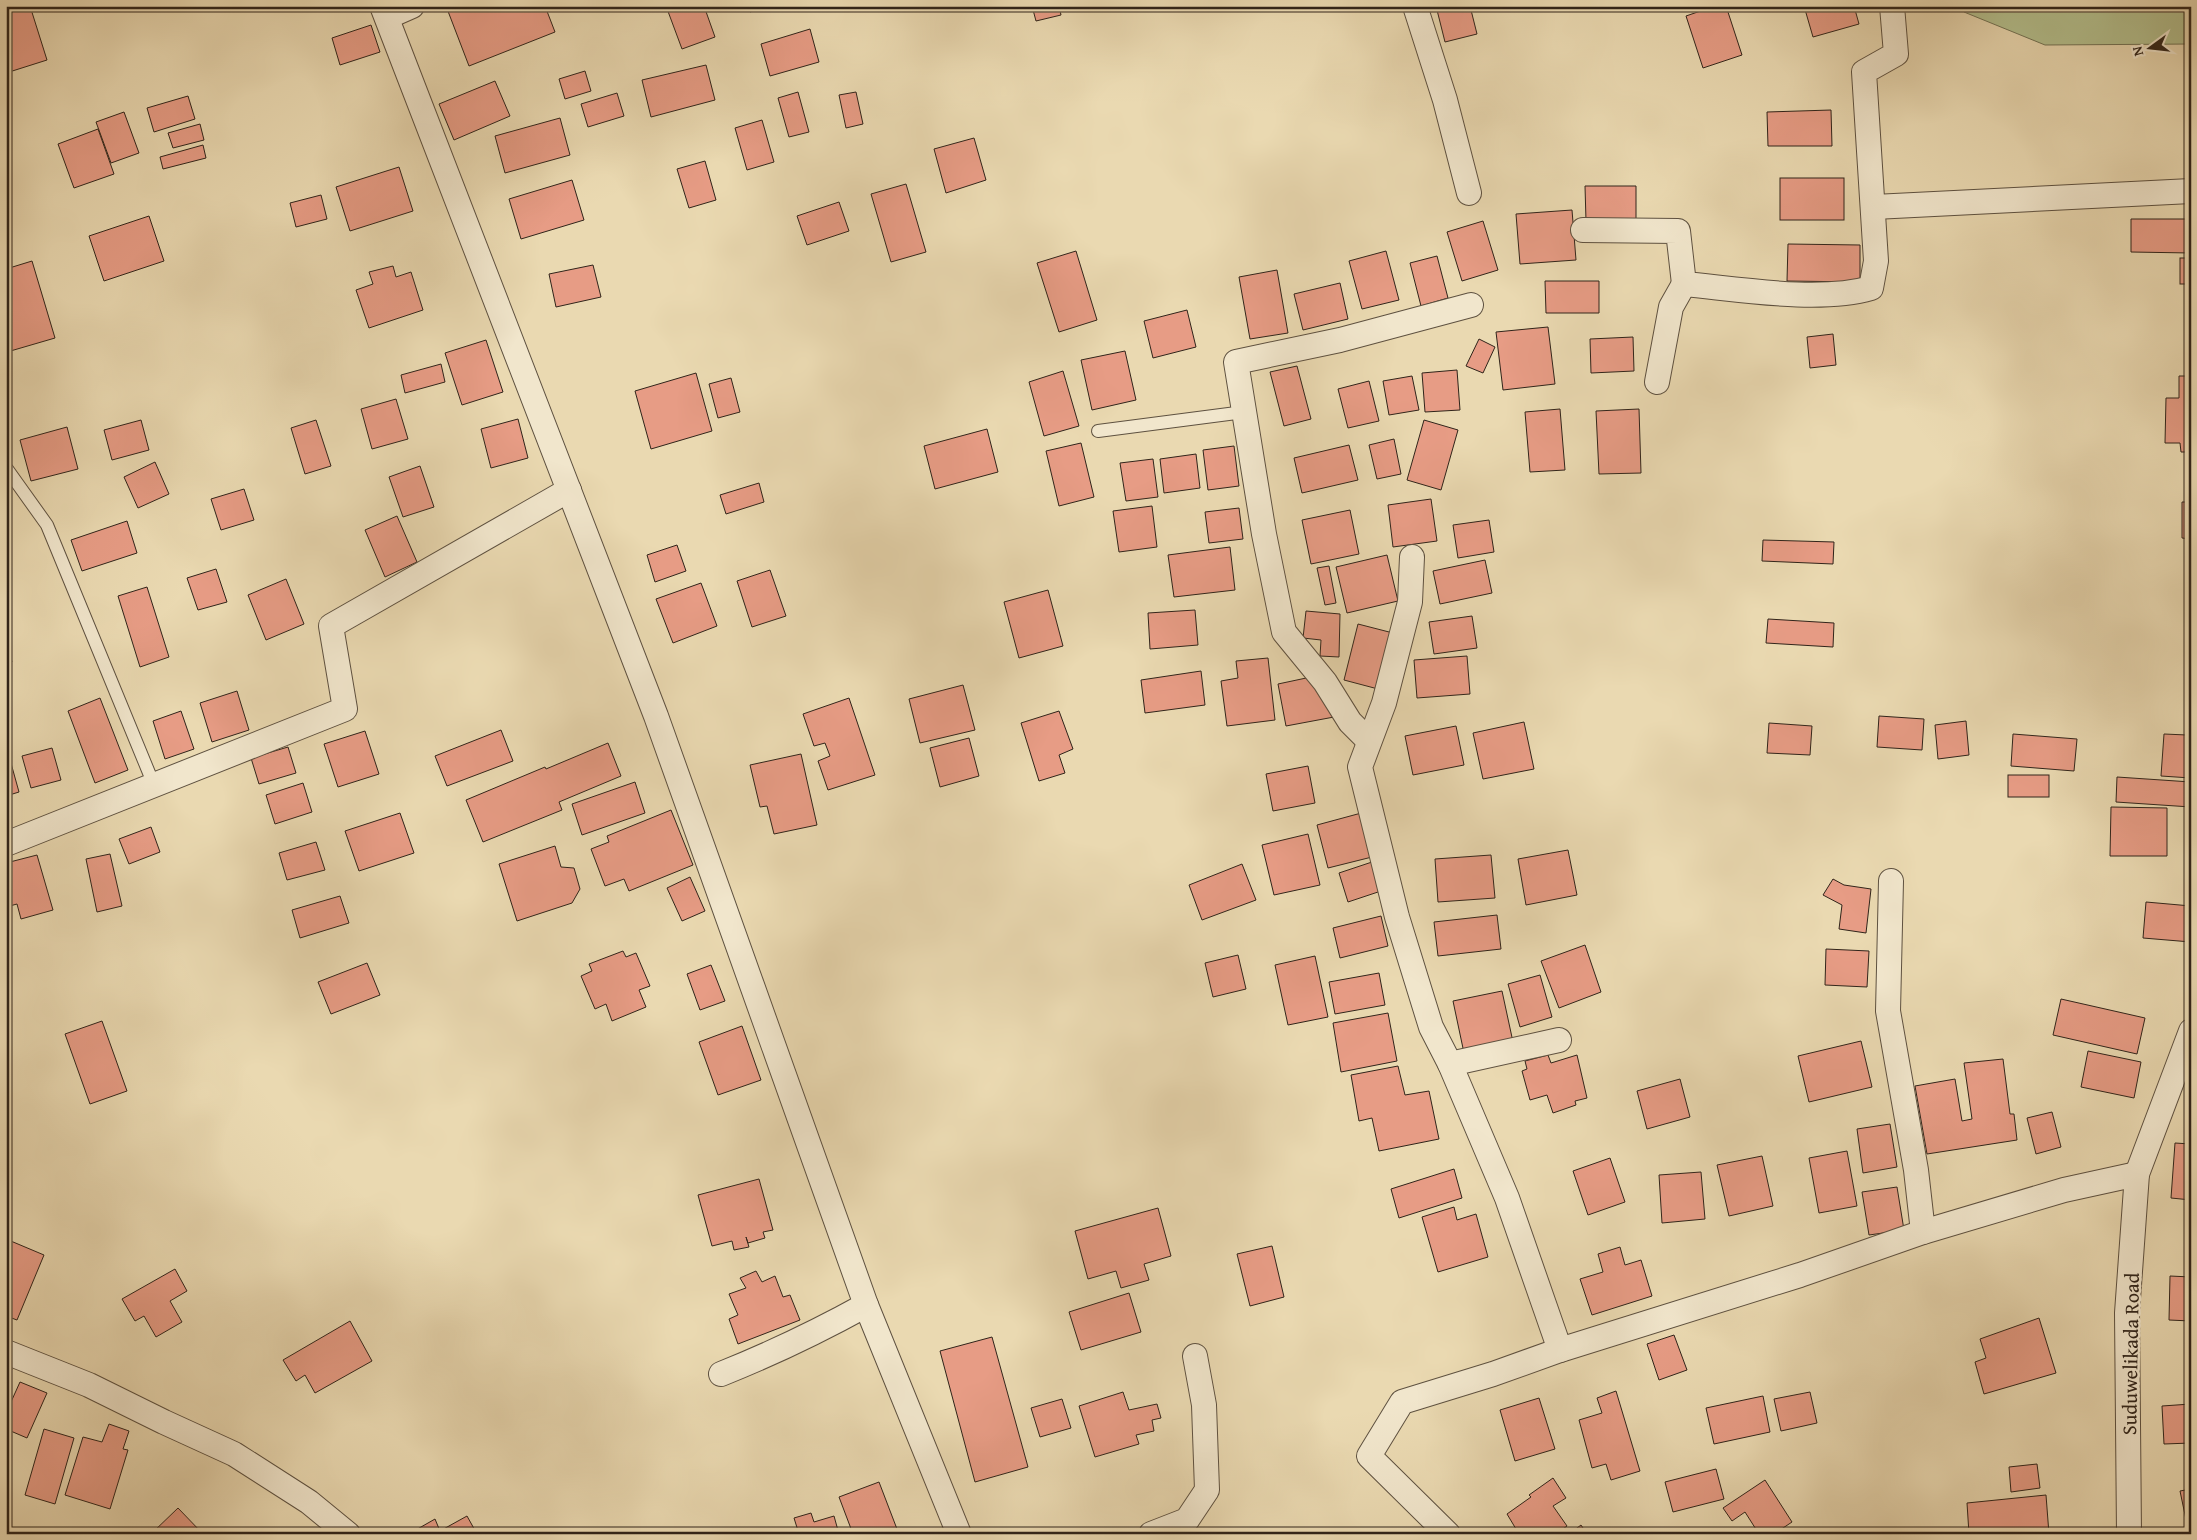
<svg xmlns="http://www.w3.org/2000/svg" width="2197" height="1540" viewBox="0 0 2197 1540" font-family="'Gentium Book Plus',serif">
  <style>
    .green { fill: #b4c08e; stroke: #727254 }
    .building { fill: #e79c85; stroke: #30241a }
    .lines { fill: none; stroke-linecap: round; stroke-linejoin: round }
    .lane-casing { stroke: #5e5140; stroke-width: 14 }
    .street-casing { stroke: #5e5140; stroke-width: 26 }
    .lane { stroke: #f1e6cc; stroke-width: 12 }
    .street { stroke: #f1e6cc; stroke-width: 24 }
    .labels { text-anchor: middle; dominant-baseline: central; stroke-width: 5; stroke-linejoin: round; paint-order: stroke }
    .street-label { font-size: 20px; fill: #30241a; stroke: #f1e6cc }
  </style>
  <rect width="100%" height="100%" fill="#ead9b1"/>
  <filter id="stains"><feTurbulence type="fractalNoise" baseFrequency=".004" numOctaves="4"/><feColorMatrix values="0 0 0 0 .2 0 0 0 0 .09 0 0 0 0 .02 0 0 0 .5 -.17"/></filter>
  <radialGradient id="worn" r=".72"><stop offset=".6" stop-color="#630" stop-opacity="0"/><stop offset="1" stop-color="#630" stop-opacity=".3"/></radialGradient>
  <path class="green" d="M1961 6H2191V44L2045 45 1964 12Z"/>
  <g class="building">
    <path d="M6 6H30L47 60 6 73Z"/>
    <path d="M446 6H545L555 32 469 66Z"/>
    <path d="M666 6H704L715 37 682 49Z"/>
    <path d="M748 6H769L750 12Z"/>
    <path d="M1032 6H1059L1061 15 1036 21Z"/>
    <path d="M1425 6H1470L1477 34 1445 42 1437 10 1427 13Z"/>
    <path d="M1715 6H1726L1742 55 1703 68 1686 16Z"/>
    <path d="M1804 6H1854L1859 24 1813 37Z"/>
    <path d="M371 25 380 52 340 65 332 38Z"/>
    <path d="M810 29 819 62 770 76 761 44Z"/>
    <path d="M706 65 715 100 651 117 642 80Z"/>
    <path d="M585 71 591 91 565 99 559 79Z"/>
    <path d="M495 81 510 116 454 140 439 104Z"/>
    <path d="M798 92 809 132 789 137 778 98Z"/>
    <path d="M856 92 863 124 846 128 839 95Z"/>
    <path d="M617 93 624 116 588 127 581 104Z"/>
    <path d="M188 96 195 119 154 132 147 108Z"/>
    <path d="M1831 110 1832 146H1768L1767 112Z"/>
    <path d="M124 112 139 153 111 163 96 122Z"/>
    <path d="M560 118 570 155 505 173 495 136Z"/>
    <path d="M762 120 774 162 747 170 735 128Z"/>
    <path d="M200 124 204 140 173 148 168 133Z"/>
    <path d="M98 129 114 174 74 188 58 144Z"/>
    <path d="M974 138 986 180 946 193 934 149Z"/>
    <path d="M203 145 206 158 163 169 160 157Z"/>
    <path d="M705 161 716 200 689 208 677 169Z"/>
    <path d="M399 167 413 211 350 231 336 187Z"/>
    <rect x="1780" y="178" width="64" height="42"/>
    <path d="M572 180 584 220 521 239 509 199Z"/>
    <path d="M906 184 926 252 891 262 871 194Z"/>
    <path d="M1585 186H1636V221H1586Z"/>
    <path d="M321 195 327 219 296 227 290 203Z"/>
    <path d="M839 202 849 231 807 245 797 216Z"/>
    <path d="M1572 210 1576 260 1520 264 1516 214Z"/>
    <path d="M149 216 164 261 104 281 89 236Z"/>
    <path d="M2131 219H2191V253L2131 252Z"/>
    <path d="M1483 221 1498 270 1462 281 1447 232Z"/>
    <path d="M1788 244 1860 245V282L1787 281Z"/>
    <path d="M1076 251 1097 320 1059 332 1037 263Z"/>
    <path d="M1386 251 1399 300 1362 309 1349 261Z"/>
    <path d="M1437 256 1448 298 1421 306 1410 263Z"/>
    <rect x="2180" y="258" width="11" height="26"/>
    <path d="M32 261 55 338 7 352 6 269Z"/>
    <path d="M593 265 601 297 556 307 549 274Z"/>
    <path d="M393 266 396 277 411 272 423 310 369 328 356 290 373 284 369 272Z"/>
    <path d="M1277 270 1288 333 1250 339 1239 277Z"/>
    <path d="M1545 281H1599V313H1546Z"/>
    <path d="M1340 283 1348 319 1303 330 1294 294Z"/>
    <path d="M1187 310 1196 347 1153 358 1144 321Z"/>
    <path d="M1548 327 1555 384 1503 390 1496 332Z"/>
    <path d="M1833 334 1836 365 1810 368 1807 337Z"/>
    <path d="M1633 337 1634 371 1591 373 1590 339Z"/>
    <rect x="2188" y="338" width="3" height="33"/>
    <path d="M1479 339 1495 347 1483 373 1466 366Z"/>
    <path d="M486 340 503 392 462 405 445 353Z"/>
    <path d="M1125 351 1136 400 1092 410 1081 360Z"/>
    <path d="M441 364 445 382 405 393 401 375Z"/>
    <path d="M1297 366 1311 419 1284 426 1270 372Z"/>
    <path d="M1457 370 1460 410 1425 412 1422 373Z"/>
    <path d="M1063 371 1079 426 1044 436 1029 382Z"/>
    <path d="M696 373 712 431 651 449 635 391Z"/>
    <path d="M1412 376 1419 410 1389 415 1383 381Z"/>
    <path d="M2179 376H2191V452H2181L2180 443H2165L2166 398H2179Z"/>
    <path d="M731 378 740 412 718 418 709 384Z"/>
    <path d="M1369 381 1379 421 1348 428 1338 389Z"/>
    <path d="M396 399 408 439 372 449 361 409Z"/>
    <path d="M1560 409 1565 470 1530 472 1525 412Z"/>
    <path d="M1639 409 1641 473 1599 474 1596 411Z"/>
    <path d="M518 419 528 458 491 468 481 429Z"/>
    <path d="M141 420 149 450 112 460 104 430Z"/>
    <path d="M316 420 331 466 305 474 291 428Z"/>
    <path d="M1424 420 1458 430 1441 490 1407 480Z"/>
    <path d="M67 427 78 469 31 481 20 440Z"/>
    <path d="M987 429 998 472 935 489 924 446Z"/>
    <path d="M1394 439 1401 474 1377 479 1369 445Z"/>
    <path d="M1081 443 1094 497 1059 506 1046 451Z"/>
    <path d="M1349 445 1358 480 1302 493 1294 458Z"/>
    <path d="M1234 446 1239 486 1208 490 1203 450Z"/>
    <path d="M1196 454 1200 488 1164 493 1160 459Z"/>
    <path d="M1153 459 1158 497 1126 501 1120 463Z"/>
    <path d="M155 462 169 494 138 508 124 477Z"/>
    <path d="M420 466 434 507 403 517 389 477Z"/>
    <path d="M759 483 764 502 726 514 720 495Z"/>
    <path d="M244 489 254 520 221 530 211 499Z"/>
    <path d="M1431 499 1437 541 1393 547 1388 505Z"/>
    <path d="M2182 502H2191V539L2182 538Z"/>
    <path d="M1152 506 1157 547 1119 552 1113 511Z"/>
    <path d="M1239 508 1243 539 1209 543 1205 512Z"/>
    <path d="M1350 510 1359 554 1311 564 1302 520Z"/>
    <path d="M397 516 417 562 385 577 365 530Z"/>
    <path d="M1489 520 1494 552 1458 558 1453 525Z"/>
    <path d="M127 521 137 553 82 571 71 540Z"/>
    <path d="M1763 540 1834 542 1833 564 1762 561Z"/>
    <path d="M677 545 686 571 655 582 647 555Z"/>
    <path d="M1230 547 1235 590 1174 597 1168 555Z"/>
    <path d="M1387 555 1398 601 1347 613 1336 567Z"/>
    <path d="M1485 560 1492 593 1440 604 1433 571Z"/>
    <path d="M1329 566 1336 603 1325 605 1317 568Z"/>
    <path d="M216 569 227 602 198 610 187 578Z"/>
    <path d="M770 570 786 616 752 627 737 581Z"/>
    <path d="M286 579 304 624 266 640 248 595Z"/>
    <path d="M701 583 717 626 673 643 656 599Z"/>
    <path d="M147 587 169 657 140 667 118 596Z"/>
    <path d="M1048 590 1063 646 1019 658 1004 602Z"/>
    <path d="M1195 610 1198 645 1150 649 1148 613Z"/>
    <path d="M1306 611 1340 614 1339 657 1320 656 1321 640 1303 638Z"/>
    <path d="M1472 616 1477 648 1434 654 1429 622Z"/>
    <path d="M1768 619 1834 623 1833 647 1766 643Z"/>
    <path d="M1358 624 1393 633 1378 689 1344 680Z"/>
    <path d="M6 640 12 662 6 663Z"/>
    <path d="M1467 656 1470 694 1417 698 1414 660Z"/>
    <path d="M1268 658 1275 720 1227 726 1221 681 1238 678 1236 661Z"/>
    <path d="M1201 671 1205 705 1145 713 1141 680Z"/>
    <path d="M1325 674 1334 717 1286 726 1278 684Z"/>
    <path d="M963 685 975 730 920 743 909 699Z"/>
    <path d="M237 691 249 730 212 742 200 703Z"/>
    <path d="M100 698 128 770 95 783 68 711Z"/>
    <path d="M849 698 875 775 828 790 818 761 830 756 825 743 814 746 803 714Z"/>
    <path d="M181 711 194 749 165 759 153 721Z"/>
    <path d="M1059 711 1073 749 1059 755 1065 773 1039 781 1021 723Z"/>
    <path d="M1879 716 1924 719 1922 750 1877 747Z"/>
    <path d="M1966 721 1969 755 1938 759 1935 725Z"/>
    <path d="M1524 722 1534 769 1483 779 1473 733Z"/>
    <path d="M1769 723 1812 726 1810 755 1767 753Z"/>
    <path d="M1456 726 1464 765 1413 775 1405 736Z"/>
    <path d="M501 730 513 761 447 786 435 756Z"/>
    <path d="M365 731 379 774 338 787 324 744Z"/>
    <path d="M2013 734 2077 739 2074 771 2011 766Z"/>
    <path d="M2164 734 2187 735 2186 757 2191 758V778L2161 776Z"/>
    <path d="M969 738 979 776 940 787 930 748Z"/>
    <path d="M608 743 621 776 559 802 562 810 483 842 466 800 545 767 546 769Z"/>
    <path d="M288 747 296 773 259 784 251 758Z"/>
    <path d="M52 748 61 780 31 788 22 756Z"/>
    <path d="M801 754 817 825 774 834 767 806 760 807 750 765Z"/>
    <path d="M9 756 19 792 6 796V757Z"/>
    <path d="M1308 766 1315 803 1273 811 1266 774Z"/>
    <rect x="2008" y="775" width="41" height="22"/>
    <path d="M2117 777 2191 782V807L2116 802Z"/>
    <path d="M635 782 645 813 582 835 572 804Z"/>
    <path d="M303 783 312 812 275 824 266 795Z"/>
    <path d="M2111 807 2167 808V856H2110Z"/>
    <path d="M671 810 693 865 629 891 624 879 605 886 591 849 609 842 607 836Z"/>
    <path d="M1365 812 1376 856 1328 868 1317 825Z"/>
    <path d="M400 813 414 853 359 871 345 831Z"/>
    <path d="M151 827 160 852 129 864 119 839Z"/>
    <path d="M1308 834 1320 885 1274 895 1262 845Z"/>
    <path d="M316 842 325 870 287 880 279 853Z"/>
    <path d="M555 846 561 867 574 868 580 889 572 903 517 921 499 864Z"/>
    <path d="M1568 850 1577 895 1526 905 1518 859Z"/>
    <path d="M110 854 122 906 97 912 86 859Z"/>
    <path d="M37 855 53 910 21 919 17 904 6 907V863Z"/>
    <path d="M1491 855 1495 898 1438 902 1435 859Z"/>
    <path d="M1372 862 1381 891 1348 902 1339 873Z"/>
    <path d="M1242 864 1256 900 1202 920 1189 885Z"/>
    <path d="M690 877 705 911 682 921 667 888Z"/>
    <path d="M1833 879 1844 885 1871 889 1866 933 1839 929 1842 905 1823 895Z"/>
    <path d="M340 896 349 923 300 938 292 910Z"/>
    <path d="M2146 902 2191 906V942L2143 938Z"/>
    <path d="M1497 915 1501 949 1438 956 1434 922Z"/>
    <path d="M1381 916 1388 946 1340 958 1333 928Z"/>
    <path d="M1585 945 1601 992 1559 1008 1541 961Z"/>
    <path d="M1826 949 1869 951 1867 987 1825 985Z"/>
    <path d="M623 951 626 957 636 953 650 986 639 990 646 1007 612 1021 606 1004 595 1009 581 976 592 971 589 964Z"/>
    <path d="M1238 955 1246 989 1213 997 1205 963Z"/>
    <path d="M1315 956 1328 1017 1288 1025 1275 965Z"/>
    <path d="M367 963 380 995 331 1014 318 982Z"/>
    <path d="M711 965 725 1001 700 1010 687 974Z"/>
    <path d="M1379 973 1385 1005 1335 1014 1329 982Z"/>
    <path d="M1540 975 1552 1017 1520 1027 1508 984Z"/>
    <path d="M1502 991 1513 1042 1464 1053 1453 1001Z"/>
    <path d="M2061 999 2145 1018 2137 1054 2053 1035Z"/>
    <path d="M1388 1013 1397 1061 1341 1072 1333 1023Z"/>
    <path d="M102 1021 127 1091 90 1104 65 1034Z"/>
    <path d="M742 1026 761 1080 718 1095 699 1042Z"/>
    <path d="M1861 1041 1872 1087 1809 1102 1798 1056Z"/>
    <path d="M2088 1051 2141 1062 2134 1098 2081 1087Z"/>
    <path d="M1548 1055 1551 1063 1577 1055 1587 1098 1575 1101 1576 1105 1553 1113 1547 1095 1530 1100 1522 1071 1527 1069 1525 1061Z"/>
    <path d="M2003 1059 2010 1114H2014L2017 1140 1927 1154 1915 1086 1955 1079 1962 1121 1972 1119 1964 1063Z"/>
    <path d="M1398 1066 1405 1095 1429 1091 1439 1139 1379 1151 1372 1118 1359 1121 1351 1075Z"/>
    <path d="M1680 1079 1690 1117 1647 1129 1637 1091Z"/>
    <path d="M2052 1112 2061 1147 2036 1154 2027 1118Z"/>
    <path d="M1890 1124 1897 1167 1863 1173 1857 1129Z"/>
    <path d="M2175 1143 2191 1144V1200L2171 1198Z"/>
    <path d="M1847 1151 1857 1206 1819 1213 1809 1158Z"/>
    <path d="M1762 1156 1773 1206 1729 1216 1717 1165Z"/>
    <path d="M1610 1158 1625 1202 1588 1215 1573 1171Z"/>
    <path d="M1454 1169 1462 1198 1399 1218 1391 1189Z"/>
    <path d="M1701 1172 1705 1219 1662 1223 1659 1175Z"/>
    <path d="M759 1179 773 1230 763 1232 765 1238 748 1243 746 1237 749 1247 734 1250 732 1241 712 1246 698 1195Z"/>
    <path d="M1897 1187 1904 1230 1869 1235 1862 1192Z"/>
    <path d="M1454 1207 1457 1220 1476 1214 1488 1257 1438 1272 1422 1217Z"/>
    <path d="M1158 1208 1171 1256 1144 1264 1149 1280 1121 1288 1116 1271 1088 1279 1075 1231Z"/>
    <path d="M6 1239 44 1255 17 1320 6 1316Z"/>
    <path d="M1272 1246 1284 1297 1250 1306 1237 1254Z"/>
    <path d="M1620 1247 1625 1265 1641 1260 1652 1296 1592 1315 1580 1279 1603 1272 1598 1254Z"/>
    <path d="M175 1269 187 1291 170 1301 182 1322 156 1337 144 1316 135 1321 122 1299Z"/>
    <path d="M756 1271 762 1282 775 1276 783 1297 790 1295 800 1320 738 1344 729 1319 738 1315 729 1294 746 1288 740 1278Z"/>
    <path d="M2170 1276 2191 1277V1321L2169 1320Z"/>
    <path d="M1129 1293 1141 1332 1081 1350 1069 1312Z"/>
    <path d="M2039 1318 2056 1373 1984 1394 1975 1362 1986 1358 1980 1339Z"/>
    <path d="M350 1321 372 1361 315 1393 305 1375 296 1381 283 1360Z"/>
    <path d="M1674 1335 1687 1370 1659 1380 1647 1344Z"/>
    <path d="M992 1337 1028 1467 975 1482 940 1351Z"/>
    <path d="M6 1367 12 1369 6 1384Z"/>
    <path d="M20 1382 47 1393 27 1438 6 1429V1413Z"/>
    <path d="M1616 1391 1640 1471 1611 1480 1606 1464 1592 1468 1579 1420 1602 1413 1597 1398Z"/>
    <path d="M1123 1392 1129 1410 1157 1404 1161 1418 1152 1420 1154 1431 1136 1435 1139 1444 1095 1457 1079 1406Z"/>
    <path d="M1810 1392 1817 1423 1781 1431 1774 1399Z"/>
    <path d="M1763 1396 1770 1432 1714 1444 1706 1408Z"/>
    <path d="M1539 1398 1555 1449 1515 1461 1500 1410Z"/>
    <path d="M1062 1399 1071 1428 1040 1437 1031 1408Z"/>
    <path d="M2191 1404V1443L2164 1444 2162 1406Z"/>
    <path d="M109 1424 129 1431 123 1449 128 1450 110 1509 65 1495 83 1437 102 1442Z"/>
    <path d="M44 1429 74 1438 55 1504 25 1495Z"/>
    <path d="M2037 1464 2040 1488 2011 1492 2009 1467Z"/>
    <path d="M1716 1469 1724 1499 1673 1512 1665 1482Z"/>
    <path d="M1553 1478 1566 1498 1553 1506 1567 1526 1556 1534H1519L1507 1514 1531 1497 1529 1495Z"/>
    <path d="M1765 1480 1792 1522 1774 1534H1759L1745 1512 1732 1521 1723 1508Z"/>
    <path d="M879 1482 897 1529 885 1534H853L839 1497Z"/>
    <path d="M2191 1489V1534H2189L2180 1491Z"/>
    <path d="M2046 1495 2049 1534H1969L1967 1503Z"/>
    <path d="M178 1508 203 1534H151Z"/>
    <path d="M811 1513 814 1522 834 1516 839 1534H799L794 1518Z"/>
    <path d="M467 1516 477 1534H416L414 1531 435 1519 440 1531Z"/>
    <path d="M1581 1525 1587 1534H1569Z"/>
  </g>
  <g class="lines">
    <g class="lane-casing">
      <g id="lane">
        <path d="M1098 431 1244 412"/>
        <path d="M7 469 47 525 154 785"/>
      </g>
    </g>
    <g class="street-casing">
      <g id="street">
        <path d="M382 6 656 716 866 1305 959 1534"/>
        <path d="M1415 6 1445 100 1469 193"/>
        <path d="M387 17 412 6"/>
        <path d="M1874 207 2191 191"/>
        <path d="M1583 230 1678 231 1684 284C1738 289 1819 303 1871 288L1876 261 1864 72 1896 54 1892 6"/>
        <path d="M1657 382 1671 307 1684 284"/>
        <path d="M1412 557 1410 602 1384 703 1360 767 1397 917 1431 1027 1450 1064 1507 1198 1560 1350 1800 1275 1923 1232 2064 1190 2137 1174"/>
        <path d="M1369 741 1350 722 1325 682 1284 632 1264 534 1236 362 1340 340 1471 305"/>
        <path d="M6 844 345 709 331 626 569 490"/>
        <path d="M1891 881 1888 1011 1916 1170 1923 1232"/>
        <path d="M1450 1064 1559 1040"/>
        <path d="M6 1352 89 1385 164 1422 234 1454 309 1502 348 1534"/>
        <path d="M721 1374C771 1354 819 1331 866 1305"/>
        <path d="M1151 1534 1187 1520 1207 1490 1204 1405 1195 1356"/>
        <path d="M1448 1534 1369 1456 1402 1402 1493 1374 1560 1350"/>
        <path d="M2129 1534 2127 1313 2137 1174 2191 1031"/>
      </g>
    </g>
    <use href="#lane" class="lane"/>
    <use href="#street" class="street"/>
  </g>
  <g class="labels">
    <g class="street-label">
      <text transform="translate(2130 1354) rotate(-89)">Suduwelikada Road</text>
    </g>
  </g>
  <rect width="2197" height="1540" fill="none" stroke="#ead9b1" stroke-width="25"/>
  <rect x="8" y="8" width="2182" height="1525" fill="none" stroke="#30241a" stroke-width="2.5"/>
  <rect x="12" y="12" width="2172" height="1515" fill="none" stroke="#30241a"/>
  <g transform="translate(2150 48) rotate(255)" stroke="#f1e6cc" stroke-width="4" paint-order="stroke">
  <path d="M0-4L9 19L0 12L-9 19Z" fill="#30241a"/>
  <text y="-8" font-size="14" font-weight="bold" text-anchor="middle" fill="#30241a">N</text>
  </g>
  <rect width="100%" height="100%" filter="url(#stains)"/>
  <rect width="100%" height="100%" fill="url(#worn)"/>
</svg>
